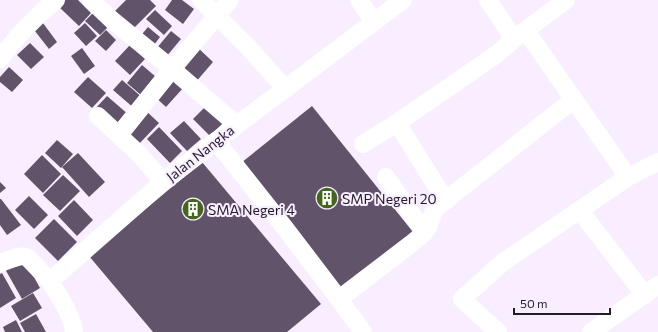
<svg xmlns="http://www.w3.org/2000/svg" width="658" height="332" viewBox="0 0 658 332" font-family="Commissioner,sans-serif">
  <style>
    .building { fill: #61536a }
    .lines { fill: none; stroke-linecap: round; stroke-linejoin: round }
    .minor { stroke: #fff; stroke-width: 18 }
    .labels { text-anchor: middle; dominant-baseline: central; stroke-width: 4; stroke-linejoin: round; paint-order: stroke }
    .street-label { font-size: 14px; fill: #231d27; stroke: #f8eeff }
    .poi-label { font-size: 14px; fill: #231d27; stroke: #f8eeff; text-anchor: start }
  </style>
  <rect width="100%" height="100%" fill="#f8eeff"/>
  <g class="building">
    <path d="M63 0H78L91 13 79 26 58 6Z"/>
    <path d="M126 0H150L156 6 131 31 113 13Z"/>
    <path d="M172 0H182L194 9 183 24 165 10Z"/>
    <path d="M155 10 172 26 164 35 146 19Z"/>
    <path d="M94 12 109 26 100 35 85 21Z"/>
    <path d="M40 19 57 42 49 49 31 26Z"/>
    <path d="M85 23 97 36 86 46 74 33Z"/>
    <path d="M148 27 160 37 151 49 138 39Z"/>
    <path d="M106 30 116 40 106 51 95 41Z"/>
    <path d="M171 31 181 39 166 57 156 49Z"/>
    <path d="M30 43 44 57 31 69 17 55Z"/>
    <path d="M130 45 145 59 130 75 115 61Z"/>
    <path d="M196 46 213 62 195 83 177 67Z"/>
    <path d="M82 48 95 66 84 74 71 56Z"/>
    <path d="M142 65 156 77 141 95 127 83Z"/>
    <path d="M9 67 23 80 12 92 0 82V77Z"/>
    <path d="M170 75 184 87 166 107 153 95Z"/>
    <path d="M88 77 106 93 92 108 74 92Z"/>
    <path d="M122 80 144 99 135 109 113 90Z"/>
    <path d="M107 96 129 115 117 128 95 109Z"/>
    <path d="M206 106 223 123 210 136 193 119Z"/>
    <path d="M312 106 413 232 342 290 241 163Z"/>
    <path d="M145 110 159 123 138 145 124 132Z"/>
    <path d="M184 121 201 139 187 151 170 133Z"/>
    <path d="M159 127 182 151 170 163 147 139Z"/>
    <path d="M57 140 73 154 61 168 45 153Z"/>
    <path d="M78 153 105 182 89 197 62 167Z"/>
    <path d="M42 155 61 174 43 193 24 174Z"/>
    <path d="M202 162 321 304 287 332H153L89 256Z"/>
    <path d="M63 175 80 191 60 211 43 195Z"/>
    <path d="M0 182 6 188 0 193Z"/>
    <path d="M29 196 48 215 34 229 15 210Z"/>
    <path d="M0 199H1L21 225 7 235 0 225Z"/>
    <path d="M74 200 93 220 77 236 58 216Z"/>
    <path d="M54 219 77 242 58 261 35 238Z"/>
    <path d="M24 259 40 288 22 299 5 269Z"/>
    <path d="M2 273 16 298 0 308V274Z"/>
    <path d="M33 293 42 308 20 321 11 306Z"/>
    <path d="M36 314 46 332H25L20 323Z"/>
    <path d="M16 320 22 332H5L3 327Z"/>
  </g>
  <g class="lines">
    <g class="minor">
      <path d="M91 0 112 20 172 69 237 125"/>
      <path d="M201 0 248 47 286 89"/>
      <path d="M359 0 374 22"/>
      <path d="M488 0 514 39"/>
      <path d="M526 31 628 177"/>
      <path d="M0 59C16 37 35 17 56 0"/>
      <path d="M98 116 140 155 163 182"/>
      <path d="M397 123 446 201"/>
      <path d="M119 135 172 69 230 0"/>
      <path d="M216 141 285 228 339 299 363 332"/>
      <path d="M363 144 397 123 497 54 514 39 566 0"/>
      <path d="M386 177 418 223 426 230"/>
      <path d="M580 211 645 295"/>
      <path d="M0 263C8 261 21 253 28 258L50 281"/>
      <path d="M339 299 411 244 424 233 428 228 433 213 436 208 573 100"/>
      <path d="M74 332C72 314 59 297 50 281L163 182 237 125 403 0"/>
      <path d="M498 332 462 299 502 263 628 177 658 162"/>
      <path d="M591 332 658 285"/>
    </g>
  </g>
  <defs>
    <g id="building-disc" transform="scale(1.15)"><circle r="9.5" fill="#44661c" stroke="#f8eeff"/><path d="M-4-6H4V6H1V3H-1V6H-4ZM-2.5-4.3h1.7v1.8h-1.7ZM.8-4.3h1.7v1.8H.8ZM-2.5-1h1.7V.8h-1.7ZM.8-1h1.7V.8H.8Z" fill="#fff"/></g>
  </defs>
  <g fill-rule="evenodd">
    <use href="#building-disc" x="327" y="198"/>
    <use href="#building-disc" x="193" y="209"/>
  </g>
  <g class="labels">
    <g class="street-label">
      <text transform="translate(200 153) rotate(-38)">Jalan Nangka</text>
    </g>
    <g class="poi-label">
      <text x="342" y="198">SMP Negeri 20</text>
      <text x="208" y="209">SMA Negeri 4</text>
    </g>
  </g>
  <path d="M514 308v6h96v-6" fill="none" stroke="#231d27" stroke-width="2"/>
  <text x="520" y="308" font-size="12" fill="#231d27" stroke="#f8eeff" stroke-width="3" paint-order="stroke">50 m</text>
</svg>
